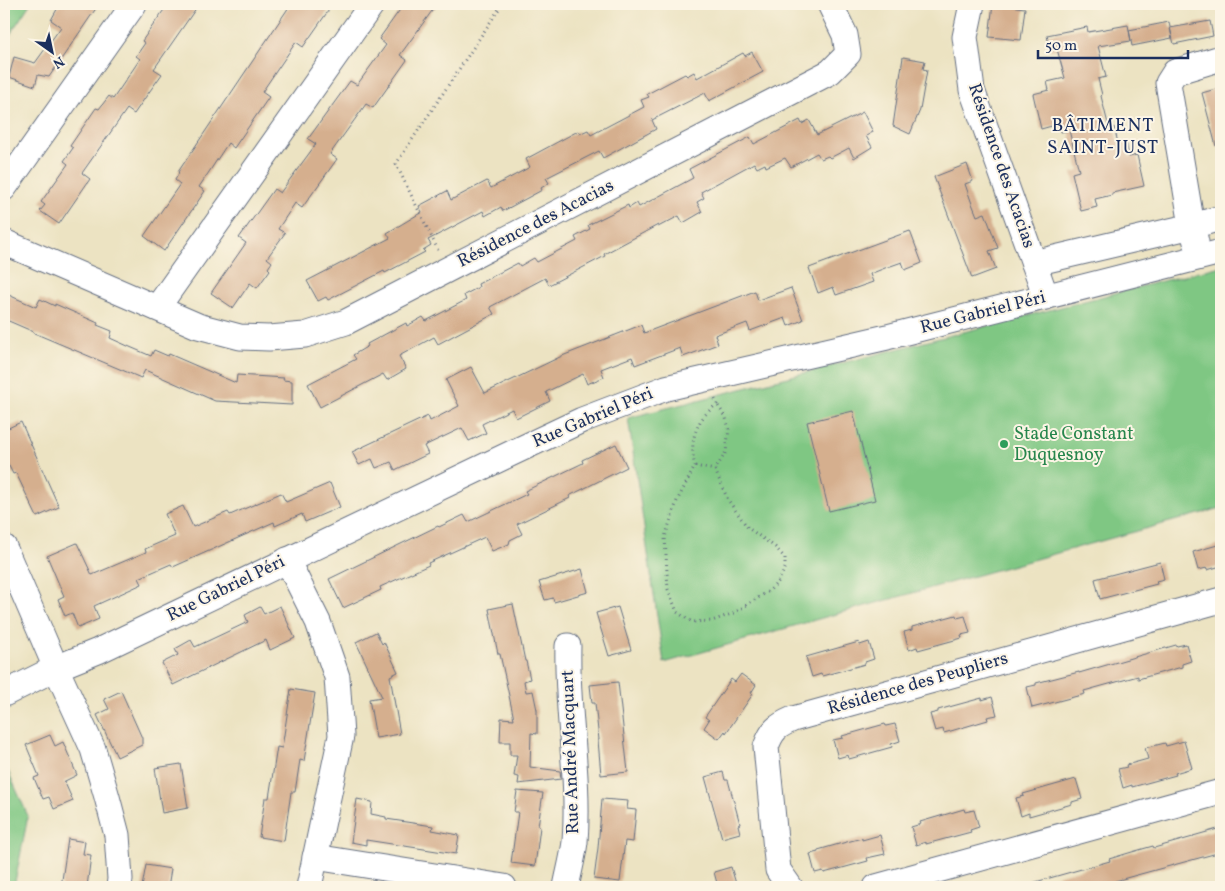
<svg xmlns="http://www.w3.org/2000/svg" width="1225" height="891" viewBox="0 0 1225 891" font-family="Vollkorn,serif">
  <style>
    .green { fill: #7fc783; stroke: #4d7b70 }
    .building { fill: #d5af8e }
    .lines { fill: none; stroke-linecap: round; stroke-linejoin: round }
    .minor-casing { stroke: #646e81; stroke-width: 27 }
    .path { stroke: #646e81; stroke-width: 3; stroke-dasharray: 1 4; stroke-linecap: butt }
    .minor { stroke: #fff; stroke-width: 25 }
    .leisure-dot { fill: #2e9e5b; stroke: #fcf5e5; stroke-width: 2 }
    .labels { text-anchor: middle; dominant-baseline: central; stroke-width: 4; stroke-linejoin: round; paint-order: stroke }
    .street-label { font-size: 18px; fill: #1b2f5e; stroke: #fcf5e5 }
    .leisure-label { font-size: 18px; fill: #27864d; stroke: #fcf5e5; text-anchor: start }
    .neighbourhood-label { font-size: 19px; letter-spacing: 1px; fill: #1b2f5e; stroke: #fcf5e5 }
  </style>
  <rect width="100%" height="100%" fill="#fcf5e5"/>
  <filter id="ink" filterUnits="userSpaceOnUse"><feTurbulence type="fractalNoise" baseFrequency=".02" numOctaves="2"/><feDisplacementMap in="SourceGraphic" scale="10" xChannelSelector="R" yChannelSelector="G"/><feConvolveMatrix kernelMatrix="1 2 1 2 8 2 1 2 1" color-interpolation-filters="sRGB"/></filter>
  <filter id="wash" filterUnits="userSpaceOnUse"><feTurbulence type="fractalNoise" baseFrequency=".0096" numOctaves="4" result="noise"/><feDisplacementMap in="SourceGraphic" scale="20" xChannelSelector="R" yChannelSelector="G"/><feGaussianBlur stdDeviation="1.12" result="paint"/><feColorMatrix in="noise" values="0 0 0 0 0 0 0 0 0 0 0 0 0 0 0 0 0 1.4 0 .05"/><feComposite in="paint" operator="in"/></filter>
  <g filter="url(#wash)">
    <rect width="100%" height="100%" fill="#ece3c2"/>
    <g class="green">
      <path d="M4 4H30L5 42 4 41Z"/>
      <path d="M1221 266V508L829 616 664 663 628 418Z"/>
      <path d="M4 762 28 816 14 887H4Z"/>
    </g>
    <g id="blocks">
      <g class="building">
        <path d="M60 4H99L49 77 38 75 35 86 9 77 14 57 35 63 61 27 51 20Z"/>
        <path d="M168 4H199L154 69 162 74 147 95 134 114 127 109 82 173 90 179 59 224 40 211 45 205 41 202 68 164 64 161 73 148 70 146 96 108 99 109 109 96 113 99 140 59 136 56 145 43 142 41Z"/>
        <path d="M291 4H333L303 47 296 42 262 92 269 97 234 148 228 143 211 169 199 187 205 191 164 251 144 236 180 184 175 180 179 173 178 172Z"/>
        <path d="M404 4H437L400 55 407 60 373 108 366 104 330 154 337 159 302 208 295 203 278 229 285 233 267 258 272 262 268 268 270 270 257 288 250 283 233 308 211 293 246 243 239 238 274 189 280 193 316 144 308 139 350 81 357 85 386 45 379 39Z"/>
        <path d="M993 4 1025 8 1021 40 989 37Z"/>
        <path d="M1210 21 1213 36 1174 44 1170 28Z"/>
        <path d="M1169 22 1172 38 1132 46 1129 30Z"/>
        <path d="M1128 25 1131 41 1098 46 1106 77 1098 79 1102 95 1101 96 1109 128 1114 127 1118 143 1126 141 1129 157 1137 155 1144 186 1112 193V195L1095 199 1097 207 1081 211 1072 173 1079 171 1069 130 1061 132 1059 124 1041 129 1033 94 1049 90 1047 82 1065 78 1057 49 1050 50 1047 35 1087 27 1088 32Z"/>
        <path d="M752 52 763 72 709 101 705 93 652 120 656 129 603 158 599 151 546 178 549 183 541 188 542 190 503 211 501 207 485 216 483 211 464 221 428 240 431 245 423 250 425 252 385 273 384 271 328 300 326 297 318 301 307 281 390 238 387 233 422 212 419 206 447 191 451 200 487 181 491 188 530 167 526 159 578 131 579 134 588 130 591 135 644 107 641 100 649 97 647 94 685 74 687 76 694 72 697 78 743 53 745 56Z"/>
        <path d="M903 57 925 61 923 69 927 70 920 110 910 134 893 126Z"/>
        <path d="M1219 88 1221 98V145L1216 146 1202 93Z"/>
        <path d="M863 112 873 132 866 136 872 147 854 158 849 148 830 158 828 156 821 159 817 153 791 167 785 158 766 167 765 164 757 168 754 163 701 192 704 198 697 202 702 212 683 223 679 216 658 227V225L604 254 605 256 549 285 545 278 490 307 494 314 438 344 434 337 399 356 406 369 387 380 383 374 320 407 308 384 356 359 353 355 368 346 367 344 406 323 407 326 423 317 426 321 466 300 464 295 479 287 478 284 518 263 520 266 534 258 537 262 577 241 575 237 590 229 588 225 628 205 629 208 637 203 639 207 693 178 689 169 750 137 754 144 800 120 802 124 809 120 817 135Z"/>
        <path d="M967 164 973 181 965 184 971 201 977 216 985 213 998 248 989 251 996 269 972 278 934 177Z"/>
        <path d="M910 231 922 263 905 270 902 262 885 268 870 274 873 282 836 295 833 287 818 293 809 268Z"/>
        <path d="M791 288 803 320 788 326 785 318 750 331 747 323 715 335 718 344 683 357 680 348 635 365 632 357 601 369 604 377 587 384 583 374 546 392 550 401 516 418 512 409 482 424 486 433 469 441 462 428 424 446 428 454 395 470 391 462 376 468 372 459 359 465 352 452 428 416 430 421 459 406 446 380 471 367 485 393 562 356 641 325 644 333 755 291 758 300Z"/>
        <path d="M4 293 36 307 40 299 55 306V304L98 323 97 325 112 331 110 338 130 347 151 356 154 350 168 356 169 354 236 383 237 375 284 378 283 380 292 381V405L215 401 145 370 141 378 34 333V332L4 319Z"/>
        <path d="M853 411 875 500 829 511 807 422Z"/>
        <path d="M21 422 59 507 37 517 16 473 13 474 4 456V430Z"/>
        <path d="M616 444 627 467 569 496 570 498 517 524 522 534 510 540 509 544 492 551 485 537 428 563 429 565 380 587 381 590 343 608 329 579 438 526 439 527 464 515 468 522 527 494 525 491 583 463 582 460Z"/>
        <path d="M330 483 340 507 305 522 302 514 275 526 274 522 173 567 171 564 139 578 142 584 94 606 99 619 78 628 72 613 65 616 58 599 64 596 47 556 77 543 92 575 146 552 145 549 175 536 165 514 183 506 193 527 228 512 230 515 281 493 286 502Z"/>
        <path d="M1221 544V566L1207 570V568L1198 570 1193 552Z"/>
        <path d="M1160 562 1164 579 1156 581 1157 584 1100 599 1095 579Z"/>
        <path d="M582 569 588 592 554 602 553 598 545 600 539 582Z"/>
        <path d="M513 604 525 661H526L530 679 524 681 526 692 533 691 537 710V734L531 733 530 767 560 771 561 779 518 784 519 777 514 776 517 755H510V742H500L501 718 514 719 500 654H498L489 609Z"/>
        <path d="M280 606 295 638 270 650 266 640 173 685 162 663 178 655 175 649 191 640 195 647 248 622 245 615 260 607 264 614Z"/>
        <path d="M618 607 631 650 609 656 596 613Z"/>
        <path d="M956 615 957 618 965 616 970 633 961 635 962 638 918 650 917 647 909 650 904 632 912 630V627Z"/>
        <path d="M376 632 382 644 384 642 398 672 390 676 400 734 376 738 369 699 382 697 356 642Z"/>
        <path d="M859 642 860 645 869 642 874 659 865 662V664L822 676 821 674 812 677 806 657Z"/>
        <path d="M1186 644 1191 661 1182 664V667L1138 679V676L1084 691 1085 694 1032 708 1027 687 1036 685V683L1079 672V673L1176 645 1177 646Z"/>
        <path d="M741 674 756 685 751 693 753 694 726 733 725 731 719 739 704 728 709 720 705 717 731 679 735 682Z"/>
        <path d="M618 682 628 772 601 775 598 740H599L595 703H592L590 685Z"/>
        <path d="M291 689 315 693 304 761 300 760 295 792H291L284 841 259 837 265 798H269L277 747 282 748Z"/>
        <path d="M121 691 142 738V745L117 757 97 715 109 709 104 699Z"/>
        <path d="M992 697 997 715 987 717 988 720 944 733 943 729 935 731 930 714 938 712V710L982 698V700Z"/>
        <path d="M885 724 886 726 895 724 900 741 891 744 892 747 849 759 848 755 838 758 833 740 843 738 842 736Z"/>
        <path d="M50 735 55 746 63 742 77 775 63 782 65 783 73 801 54 809 49 797 43 799 34 778 39 776 26 745Z"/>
        <path d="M1184 741 1192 768 1175 773 1176 775 1132 787V785L1123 788 1118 769 1127 767 1126 765 1148 759 1145 748 1165 743 1166 746Z"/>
        <path d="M181 764 188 808 162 813 155 768Z"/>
        <path d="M723 772 725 780H728L740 824 738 825 740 833 722 838 705 777Z"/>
        <path d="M1076 779 1082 799 1072 802V804L1029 816V813L1021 816 1016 798 1024 796 1023 794Z"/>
        <path d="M517 791 543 793 538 826 540 827 535 866 511 863 518 812H514Z"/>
        <path d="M357 799 372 802 371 814 386 817V819L433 826 432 830 459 835 456 854 366 840V845L351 842Z"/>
        <path d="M602 799 628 801 627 809 636 810 633 842 625 841 620 882 594 879 598 848Z"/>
        <path d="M964 809 965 812 974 810 979 827 970 830 971 832 926 844V842L916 845 911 827 921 824 920 822Z"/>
        <path d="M1221 828V852L1115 881 1117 887H1032V883L1110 861 1109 859 1132 852 1153 846 1154 848 1193 837V836Z"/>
        <path d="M880 835 885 854 867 858 868 861 824 873 823 871 815 873 810 854 818 852V850L839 844 862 838V840Z"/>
        <path d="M68 839 85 842 83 854 91 855 87 887H61Z"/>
        <path d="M146 865 171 869 168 887H142Z"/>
        <path d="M731 867 737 887H718L714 872Z"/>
      </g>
    </g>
  </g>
  <g filter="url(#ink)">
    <use href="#blocks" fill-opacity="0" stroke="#646e81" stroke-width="1"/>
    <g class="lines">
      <g class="minor-casing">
        <g id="minor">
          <path d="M972 4 965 37 972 90 1046 297"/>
          <path d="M1221 58 1175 72 1168 83 1192 226 1221 218"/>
          <path d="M4 188 134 4"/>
          <path d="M4 242 198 326 240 337 269 338 305 335 346 322 830 72 848 54 845 35 830 4"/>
          <path d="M1034 263 1192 226 1196 242"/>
          <path d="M157 308 372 4"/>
          <path d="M4 547 56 668 93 749 107 797 117 835 120 879 119 887"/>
          <path d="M287 560 318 622 337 677 341 736 309 887"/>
          <path d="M4 694 56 668 98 651 510 454 582 420 666 388 887 337 1221 252"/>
          <path d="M315 857 504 887"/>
          <path d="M566 887C569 872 573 857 575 842 580 776 566 711 568 646"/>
          <path d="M790 887 778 870 766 747C772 730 777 726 793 719L1221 600"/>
          <path d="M876 887 1221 792"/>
        </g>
      </g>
      <g class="path">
        <path d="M438 250 396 164 499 9 500 4"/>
        <path d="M715 399 717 404C711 409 704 415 700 422 692 436 691 451 695 466L677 501 665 537 668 589 677 612 692 622 712 621 734 613 769 591 779 581 785 568V558L775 547 748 528 728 500 715 470 726 452 729 429 726 418 717 404"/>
        <path d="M695 466 715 470"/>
      </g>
      <use href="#minor" class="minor"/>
    </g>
  </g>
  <circle class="leisure-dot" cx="1004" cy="444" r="5"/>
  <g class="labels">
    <g class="street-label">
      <text transform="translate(1001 166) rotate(71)">Résidence des Acacias</text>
      <text transform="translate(536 224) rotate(-27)">Résidence des Acacias</text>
      <text transform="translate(983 313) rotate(-14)">Rue Gabriel Péri</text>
      <text transform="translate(593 418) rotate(-23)">Rue Gabriel Péri</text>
      <text transform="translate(226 589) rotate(-26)">Rue Gabriel Péri</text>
      <text transform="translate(918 684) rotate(-16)">Résidence des Peupliers</text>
      <text transform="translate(571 752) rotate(-92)">Rue André Macquart</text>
    </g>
    <g class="leisure-label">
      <text x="1014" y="434">Stade Constant<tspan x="1014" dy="21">Duquesnoy</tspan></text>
    </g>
    <g class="neighbourhood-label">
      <text x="1103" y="126">BÂTIMENT<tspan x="1103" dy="22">SAINT-JUST</tspan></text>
    </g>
  </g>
  <rect width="1225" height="891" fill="none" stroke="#fcf5e5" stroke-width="20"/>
  <g transform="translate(52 52) rotate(147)" stroke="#fcf5e5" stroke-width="4" paint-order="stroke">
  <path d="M0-4L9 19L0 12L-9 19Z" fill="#1b2f5e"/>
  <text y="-8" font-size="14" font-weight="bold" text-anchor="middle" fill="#1b2f5e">N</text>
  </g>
  <path d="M1038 50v8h150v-8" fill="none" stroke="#1b2f5e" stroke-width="2.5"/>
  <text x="1045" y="50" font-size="15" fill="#1b2f5e" stroke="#fcf5e5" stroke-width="4" paint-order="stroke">50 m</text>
</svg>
